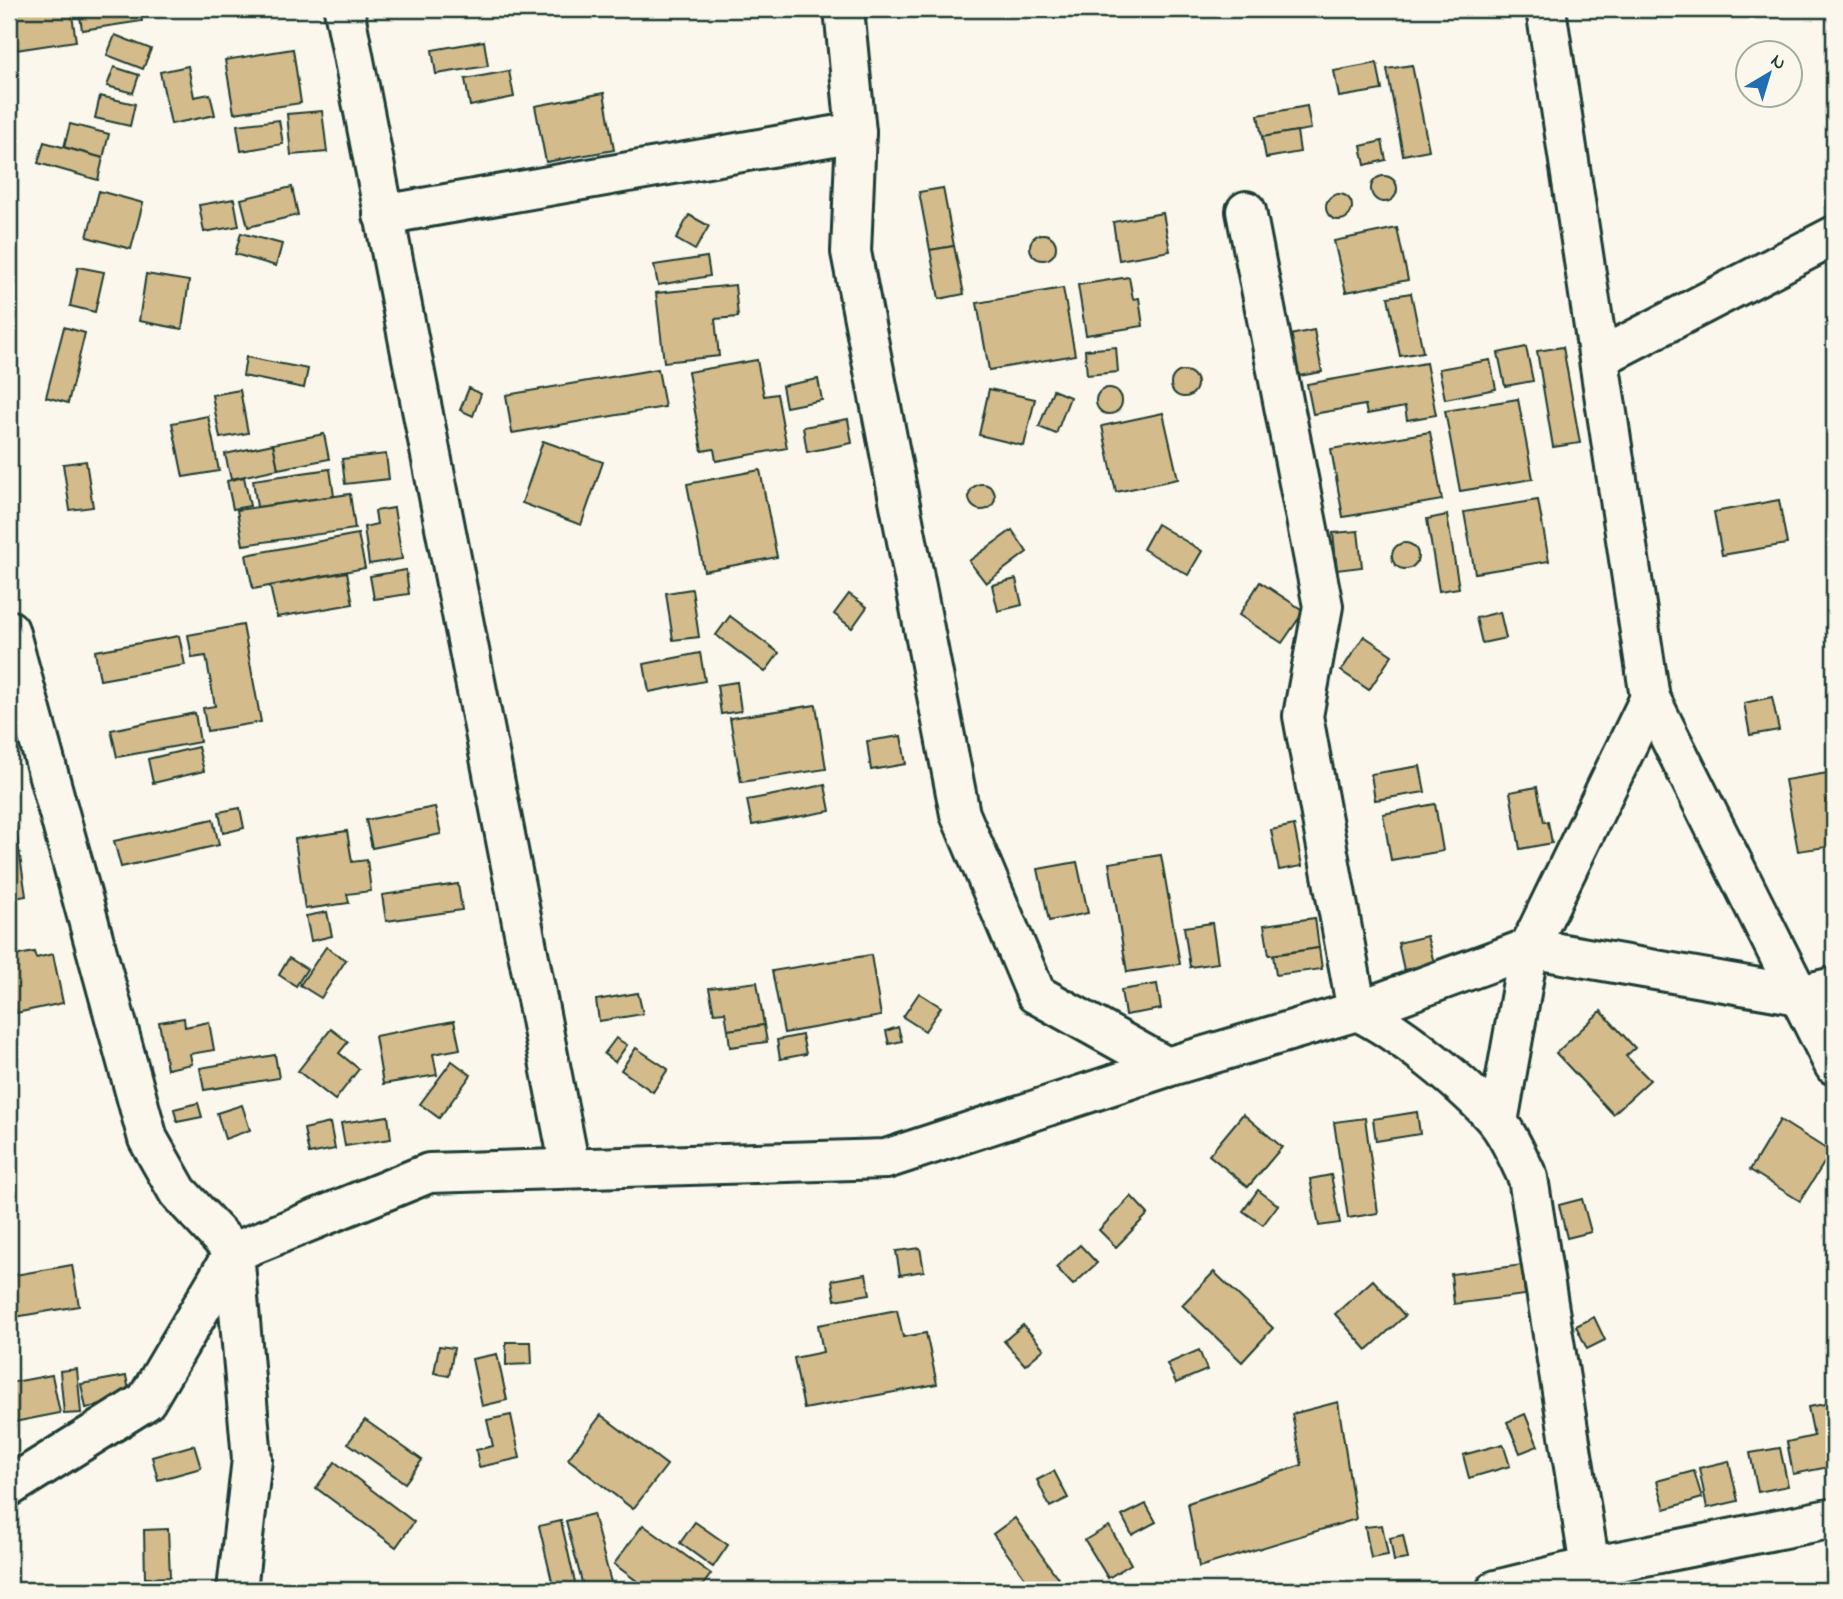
<svg xmlns="http://www.w3.org/2000/svg" width="1843" height="1599" viewBox="0 0 1843 1599" font-family="'Indie Flower',sans-serif">
  <style>
    .building { fill: #d4bb8b; stroke: #1f3d34; stroke-width: 2 }
    .lines { fill: none; stroke-linecap: round; stroke-linejoin: round }
    .minor-casing { stroke: #1f3d34; stroke-width: 44 }
    .highway-casing { stroke: #1f3d34; stroke-width: 44 }
    .minor { stroke: #fbf7ec; stroke-width: 38 }
    .highway { stroke: #fbf7ec; stroke-width: 38 }
  </style>
  <rect width="100%" height="100%" fill="#fbf7ec"/>
  <filter id="ink" filterUnits="userSpaceOnUse"><feTurbulence type="fractalNoise" baseFrequency=".0143" numOctaves="2"/><feDisplacementMap in="SourceGraphic" scale="14" xChannelSelector="R" yChannelSelector="G"/><feConvolveMatrix kernelMatrix="1 2 1 2 8 2 1 2 1" color-interpolation-filters="sRGB"/></filter>
  <g filter="url(#ink)">
    <g class="building">
      <path d="M45 9H71L76 41 9 51V14Z"/>
      <path d="M79 9H140L142 21 82 30Z"/>
      <path d="M115 35 151 49 143 69 107 55Z"/>
      <path d="M484 41 488 66 436 74 432 50Z"/>
      <path d="M293 49 301 103 234 113 225 60Z"/>
      <path d="M1377 63 1382 90 1339 97 1334 71Z"/>
      <path d="M1412 65 1429 150 1403 155 1387 69Z"/>
      <path d="M188 66 194 97 210 94 215 115 171 124 160 72Z"/>
      <path d="M114 67 139 75 133 93 107 86Z"/>
      <path d="M509 71 514 97 470 106 465 79Z"/>
      <path d="M604 93 614 150 546 162 535 106Z"/>
      <path d="M100 96 135 104 130 126 95 118Z"/>
      <path d="M1307 106 1311 129 1262 137 1258 115Z"/>
      <path d="M322 111 327 152 291 155 287 114Z"/>
      <path d="M279 120 283 144 241 151 237 125Z"/>
      <path d="M70 124 109 134 103 158 64 147Z"/>
      <path d="M1297 131 1300 152 1266 158 1262 137Z"/>
      <path d="M1382 141 1386 160 1365 165 1361 146Z"/>
      <path d="M44 142 103 158 98 180 38 163Z"/>
      <circle cx="1384" cy="189" r="13"/>
      <path d="M292 187 298 215 248 227 241 199Z"/>
      <path d="M943 188 954 246 930 250 919 192Z"/>
      <path d="M99 191 143 203 131 249 87 237Z"/>
      <circle cx="1339" cy="207" r="13"/>
      <path d="M234 199 239 226 204 232 199 205Z"/>
      <path d="M1163 213 1170 251 1119 260 1113 222Z"/>
      <path d="M689 215 709 226 695 250 676 239Z"/>
      <path d="M1397 228 1408 280 1346 292 1334 241Z"/>
      <path d="M241 233 282 244 276 266 235 254Z"/>
      <circle cx="1043" cy="247" r="13"/>
      <path d="M954 246 964 294 939 299 930 250Z"/>
      <path d="M707 257 710 276 658 285 654 265Z"/>
      <path d="M78 267 104 272 95 312 70 306Z"/>
      <path d="M146 274 189 281 182 329 139 321Z"/>
      <path d="M1129 277 1133 299 1139 298 1143 326 1086 335 1078 285Z"/>
      <path d="M735 285 738 317 715 319 719 356 664 362 656 293Z"/>
      <path d="M1063 288 1075 355 989 370 977 303Z"/>
      <path d="M1411 293 1423 352 1400 356 1388 297Z"/>
      <path d="M64 327 85 333 68 403 46 397Z"/>
      <path d="M1314 330 1322 372 1299 376 1290 335Z"/>
      <path d="M1116 347 1118 372 1087 375 1085 350Z"/>
      <path d="M1526 347 1533 381 1505 386 1498 353Z"/>
      <path d="M1563 347 1580 443 1553 447 1537 351Z"/>
      <path d="M246 357 308 369 304 388 243 376Z"/>
      <path d="M757 360 764 396 777 394 787 448 716 461 714 449 702 451 688 372Z"/>
      <path d="M1490 360 1496 389 1445 399 1439 369Z"/>
      <path d="M1426 363 1436 415 1407 420 1405 407 1367 414 1365 405 1313 414 1307 384Z"/>
      <path d="M658 369 665 407 512 433 506 395Z"/>
      <circle cx="1184" cy="384" r="13"/>
      <path d="M818 379 822 400 786 407 782 386Z"/>
      <path d="M469 388 481 394 473 416 460 410Z"/>
      <circle cx="1109" cy="401" r="13"/>
      <path d="M989 389 1035 399 1024 446 979 435Z"/>
      <path d="M240 390 248 433 220 438 212 395Z"/>
      <path d="M1053 390 1070 397 1056 434 1039 427Z"/>
      <path d="M1518 399 1533 479 1460 491 1445 411Z"/>
      <path d="M1163 413 1178 479 1116 492 1102 426Z"/>
      <path d="M208 416 219 471 183 477 172 423Z"/>
      <path d="M848 419 852 443 807 452 803 427Z"/>
      <path d="M1430 432 1442 500 1343 517 1331 449Z"/>
      <path d="M324 434 329 459 278 469 273 444Z"/>
      <path d="M543 441 603 462 581 525 522 503Z"/>
      <path d="M273 444 278 469 231 479 225 454Z"/>
      <path d="M386 454 389 479 345 484 342 459Z"/>
      <path d="M86 461 93 507 70 510 63 464Z"/>
      <path d="M330 469 334 496 257 507 253 480Z"/>
      <path d="M760 470 777 557 704 571 687 484Z"/>
      <path d="M244 477 250 506 233 509 227 481Z"/>
      <circle cx="982" cy="497" r="13"/>
      <path d="M350 494 355 529 243 545 237 510Z"/>
      <path d="M1538 500 1549 561 1475 573 1464 512Z"/>
      <path d="M1779 500 1787 544 1722 555 1714 512Z"/>
      <path d="M394 508 402 559 369 564 364 527 377 524 375 511Z"/>
      <path d="M1447 515 1459 588 1439 591 1427 519Z"/>
      <path d="M1157 524 1202 551 1188 575 1143 549Z"/>
      <path d="M1012 530 1027 552 986 583 969 561Z"/>
      <path d="M1358 531 1362 567 1337 570 1333 533Z"/>
      <path d="M358 534 365 568 253 589 246 555Z"/>
      <circle cx="1405" cy="556" r="13"/>
      <path d="M406 570 409 594 374 599 370 576Z"/>
      <path d="M347 572 353 604 277 617 270 586Z"/>
      <path d="M1016 579 1022 605 998 611 992 585Z"/>
      <path d="M1260 582 1304 611 1282 643 1239 615Z"/>
      <path d="M692 589 699 637 673 640 666 593Z"/>
      <path d="M849 594 867 607 852 628 834 614Z"/>
      <path d="M1500 612 1506 638 1482 643 1476 618Z"/>
      <path d="M730 616 779 653 765 672 716 635Z"/>
      <path d="M243 625 261 722 207 731 203 708 215 706 206 656 192 658 188 635Z"/>
      <path d="M179 636 185 665 100 680 95 651Z"/>
      <path d="M1364 636 1392 655 1369 690 1341 671Z"/>
      <path d="M700 653 705 681 649 692 644 664Z"/>
      <path d="M737 682 741 711 721 714 717 685Z"/>
      <path d="M1772 697 1779 730 1750 735 1744 703Z"/>
      <path d="M816 705 826 769 741 782 730 718Z"/>
      <path d="M195 713 200 742 117 757 111 730Z"/>
      <path d="M901 736 906 764 871 770 867 741Z"/>
      <path d="M198 747 204 771 153 783 148 759Z"/>
      <path d="M1420 766 1425 792 1375 800 1371 774Z"/>
      <path d="M1834 772V846L1798 851 1785 780Z"/>
      <path d="M825 785 830 811 752 825 747 800Z"/>
      <path d="M1537 787 1544 822H1548L1552 843 1520 849 1510 792Z"/>
      <path d="M1435 804 1443 851 1391 860 1383 814Z"/>
      <path d="M435 807 441 834 372 848 366 820Z"/>
      <path d="M240 808 244 828 223 833 219 812Z"/>
      <path d="M213 819 219 845 121 867 114 841Z"/>
      <path d="M9 823H15L26 896 9 899Z"/>
      <path d="M1294 825 1302 866 1279 870 1271 830Z"/>
      <path d="M347 831 352 862 367 860 371 891 347 894 349 903 305 909 295 839Z"/>
      <path d="M1161 855 1180 964 1127 972 1109 863Z"/>
      <path d="M1077 862 1088 913 1049 921 1038 869Z"/>
      <path d="M458 884 462 910 386 921 382 895Z"/>
      <path d="M327 912 332 936 311 941 306 916Z"/>
      <path d="M1315 918 1319 948 1269 955 1264 925Z"/>
      <path d="M1212 923 1218 963 1190 967 1184 927Z"/>
      <path d="M1427 936 1434 963 1404 970 1398 943Z"/>
      <path d="M326 947 346 960 321 998 300 985Z"/>
      <path d="M1319 948 1322 969 1276 975 1273 955Z"/>
      <path d="M34 952 36 958 53 954 63 1003 16 1013 9 976V957Z"/>
      <path d="M871 955 881 1016 784 1033 772 971Z"/>
      <path d="M289 958 307 969 296 986 279 975Z"/>
      <path d="M757 982 764 1025 728 1030 725 1012 714 1013 709 988Z"/>
      <path d="M1157 984 1161 1009 1125 1015 1121 990Z"/>
      <path d="M638 993 643 1014 599 1021 596 1000Z"/>
      <path d="M919 993 941 1007 925 1031 903 1017Z"/>
      <path d="M1601 1011 1635 1048 1626 1056 1650 1080 1613 1114 1556 1053Z"/>
      <path d="M184 1018 185 1027 209 1022 214 1050 190 1054 192 1064 167 1069 159 1022Z"/>
      <path d="M454 1021 460 1049 433 1054 437 1075 383 1084 375 1036Z"/>
      <path d="M764 1025 767 1042 730 1047 728 1030Z"/>
      <path d="M898 1027 902 1041 889 1044 886 1031Z"/>
      <path d="M331 1029 348 1042 339 1053 359 1069 335 1100 298 1071Z"/>
      <path d="M802 1035 806 1054 780 1059 777 1040Z"/>
      <path d="M616 1038 627 1045 615 1062 604 1054Z"/>
      <path d="M636 1048 668 1069 653 1092 621 1070Z"/>
      <path d="M275 1055 279 1078 204 1090 200 1068Z"/>
      <path d="M452 1061 471 1075 439 1118 420 1104Z"/>
      <path d="M198 1103 202 1117 177 1122 174 1109Z"/>
      <path d="M242 1105 250 1130 225 1139 217 1113Z"/>
      <path d="M1417 1112 1420 1134 1376 1141 1373 1119Z"/>
      <path d="M1243 1114 1282 1147 1248 1187 1209 1155Z"/>
      <path d="M388 1116 391 1139 345 1146 341 1123Z"/>
      <path d="M1365 1118 1378 1213 1348 1218 1334 1122Z"/>
      <path d="M1780 1120 1831 1152 1800 1201 1750 1170Z"/>
      <path d="M330 1123 335 1149 309 1154 304 1129Z"/>
      <path d="M1331 1175 1340 1223 1319 1226 1310 1179Z"/>
      <path d="M1258 1190 1278 1205 1263 1225 1243 1211Z"/>
      <path d="M1131 1196 1148 1214 1116 1247 1099 1230Z"/>
      <path d="M1582 1199 1591 1232 1567 1238 1559 1205Z"/>
      <path d="M1080 1245 1097 1263 1073 1285 1056 1267Z"/>
      <path d="M920 1248 924 1271 900 1275 896 1251Z"/>
      <path d="M72 1265 79 1306 9 1318V1276Z"/>
      <path d="M1522 1265 1525 1295 1454 1304 1451 1274Z"/>
      <path d="M1214 1272 1273 1328 1242 1362 1182 1305Z"/>
      <path d="M866 1274 870 1294 835 1300 832 1280Z"/>
      <path d="M1373 1280 1405 1316 1367 1350 1335 1314Z"/>
      <path d="M897 1310 903 1337 926 1333 937 1384 804 1409 794 1358 823 1352 818 1325Z"/>
      <path d="M1594 1317 1605 1340 1587 1349 1576 1326Z"/>
      <path d="M1023 1325 1044 1349 1025 1365 1004 1341Z"/>
      <path d="M506 1342H531L532 1364 506 1365Z"/>
      <path d="M439 1346 454 1348 449 1376 434 1373Z"/>
      <path d="M1199 1350 1207 1370 1176 1383 1167 1364Z"/>
      <path d="M497 1354 507 1400 482 1406 472 1359Z"/>
      <path d="M77 1369 81 1413 64 1414 60 1371Z"/>
      <path d="M52 1375 60 1413 9 1423V1383Z"/>
      <path d="M126 1376 131 1399 86 1408 81 1384Z"/>
      <path d="M1338 1402 1356 1519 1199 1567 1188 1503 1302 1465 1292 1414Z"/>
      <path d="M1831 1403 1834 1466 1793 1474 1787 1442 1814 1436 1808 1407Z"/>
      <path d="M1525 1414 1538 1446 1520 1453 1507 1422Z"/>
      <path d="M511 1415 520 1458 479 1467 476 1450 493 1446 487 1420Z"/>
      <path d="M601 1415 667 1465 633 1509 568 1459Z"/>
      <path d="M365 1420 422 1460 405 1483 348 1443Z"/>
      <path d="M1503 1444 1510 1466 1469 1478 1463 1455Z"/>
      <path d="M194 1445 201 1468 158 1480 152 1457Z"/>
      <path d="M1780 1448 1788 1486 1758 1492 1750 1453Z"/>
      <path d="M1729 1461 1738 1501 1707 1508 1699 1468Z"/>
      <path d="M335 1462 414 1522 396 1547 316 1488Z"/>
      <path d="M1054 1471 1068 1498 1050 1507 1037 1480Z"/>
      <path d="M1694 1471 1702 1498 1665 1509 1657 1481Z"/>
      <path d="M1146 1504 1156 1522 1132 1535 1122 1516Z"/>
      <path d="M593 1514 613 1590H584L566 1521Z"/>
      <path d="M1015 1518 1060 1581 1048 1590H1034L993 1534Z"/>
      <path d="M561 1521 576 1587 554 1590 539 1526Z"/>
      <path d="M695 1522 728 1545 713 1567 680 1543Z"/>
      <path d="M643 1525 711 1574 699 1590H649L614 1564Z"/>
      <path d="M1382 1525 1388 1555 1371 1558 1365 1527Z"/>
      <path d="M1109 1526 1131 1564 1108 1578 1085 1540Z"/>
      <path d="M168 1529 170 1577 145 1578 144 1530Z"/>
      <path d="M1403 1535 1408 1559 1394 1561 1390 1538Z"/>
      <path d="M852 1582 853 1590H813Z"/>
    </g>
    <g class="lines">
      <g class="minor-casing">
        <g id="minor">
          <path d="M344 9 570 1168"/>
          <path d="M844 9 856 132 851 252 960 814 1036 994 1167 1067"/>
          <path d="M1546 9 1650 698 1834 1065"/>
          <path d="M1246 211 1323 606 1303 716 1357 1011 1529 948 1799 995 1834 987"/>
          <path d="M383 215 856 132"/>
          <path d="M1599 358 1834 236"/>
          <path d="M9 630 148 1139 178 1192 234 1252 429 1173 886 1159 1167 1067 1357 1011C1398 1030 1468 1087 1497 1121 1510 1137 1519 1160 1528 1178L1590 1567"/>
          <path d="M1498 1122 1529 948 1650 698"/>
          <path d="M234 1252 252 1459 237 1590"/>
          <path d="M9 1487 146 1401 234 1252"/>
        </g>
      </g>
      <g class="highway-casing">
        <path id="highway" d="M1496 1590 1590 1567 1834 1518"/>
      </g>
      <use href="#minor" class="minor"/>
      <use href="#highway" class="highway"/>
    </g>
  </g>
  <rect width="1843" height="1599" fill="none" stroke="#fbf7ec" stroke-width="35"/>
  <rect x="18" y="18" width="1808" height="1564" fill="none" stroke="#1f3d34" stroke-width="2.5" filter="url(#ink)"/>
  <g transform="translate(1769 74) rotate(38)"><circle r="33" fill="#fbf7ec" stroke="#a3ada2" stroke-width="2"/>
  <path d="M0-5L12 26L0 18L-12 26Z" fill="#1f6fb2"/>
  <text y="-10" font-size="19" font-weight="bold" text-anchor="middle" fill="#1f3d34">N</text>
  </g>
</svg>
